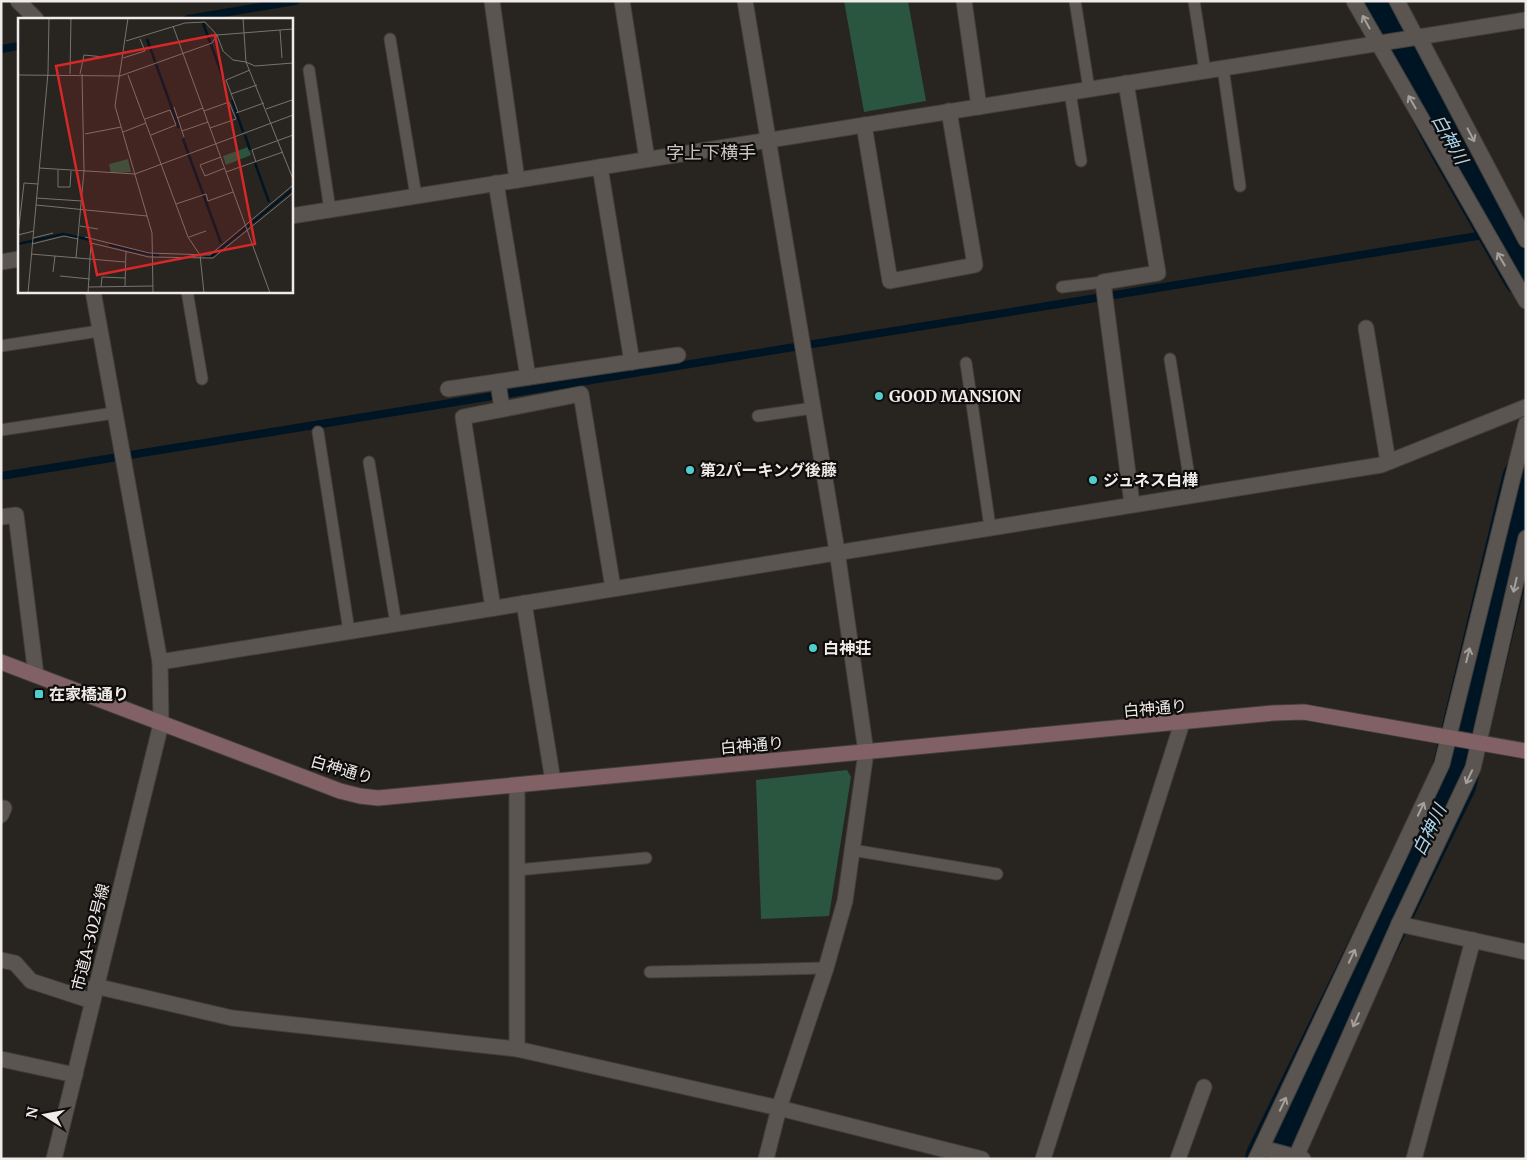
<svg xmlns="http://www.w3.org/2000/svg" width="1527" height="1160" viewBox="0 0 1527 1160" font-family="Merriweather,'Noto Sans JP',serif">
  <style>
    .green { fill: #2a553f }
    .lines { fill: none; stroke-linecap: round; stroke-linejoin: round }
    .stream { stroke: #001524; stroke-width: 8 }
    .river { stroke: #001524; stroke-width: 48 }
    .lane-casing { stroke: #423e3b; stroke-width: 13 }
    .street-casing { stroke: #423e3b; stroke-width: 17 }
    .secondary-casing { stroke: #423e3b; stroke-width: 17 }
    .lane { stroke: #5a5551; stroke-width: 11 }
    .street { stroke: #5a5551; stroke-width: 15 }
    .secondary { stroke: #826165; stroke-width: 15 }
    .oneway { stroke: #a4a09d }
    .poi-dot { fill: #52cdcd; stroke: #0f0d0c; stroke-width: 2 }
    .labels { text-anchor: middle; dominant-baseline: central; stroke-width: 4.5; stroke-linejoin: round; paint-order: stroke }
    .poi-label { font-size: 16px; font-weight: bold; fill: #eeebe9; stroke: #0f0d0c; text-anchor: start }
    .street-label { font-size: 16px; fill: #eeebe9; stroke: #0f0d0c }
    .water-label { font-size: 18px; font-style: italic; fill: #a7d7f4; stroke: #0f0d0c }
    .neighbourhood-label { font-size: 18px; fill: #cbc6c1; stroke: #0f0d0c }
    .inset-river { fill: none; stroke: #001524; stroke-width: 2.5 }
    .inset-road { fill: none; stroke: #777470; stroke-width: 1 }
    .view { fill: #d62828; fill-opacity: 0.15; stroke: #d62828; stroke-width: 2.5 }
    .inset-edge { fill: none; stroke: #eeebe9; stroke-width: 2.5 }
  </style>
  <rect width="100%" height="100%" fill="#282420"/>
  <g class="green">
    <path d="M844 1H908L926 101 864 112Z"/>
    <path d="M847 770 851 777 829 916 761 919 756 780Z"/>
  </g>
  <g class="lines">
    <g class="stream">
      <path d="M188 19 295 1"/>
      <path d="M1 49 19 46"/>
      <path d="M1 476 1502 232"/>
    </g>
    <g class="river">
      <path d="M1379 1 1445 132 1526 274"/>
      <path d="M1269 1159 1453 782 1526 479"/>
    </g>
    <g class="lane-casing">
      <g id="lane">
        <path d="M1075 1 1089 89"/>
        <path d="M1194 1 1205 71"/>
        <path d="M390 39 416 196"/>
        <path d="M1223 68 1240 186"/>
        <path d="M309 70 330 210"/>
        <path d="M1070 92 1081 161"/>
        <path d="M1062 287 1103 282"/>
        <path d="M187 291 202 379"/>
        <path d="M1 346 99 331"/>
        <path d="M1170 359 1192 495"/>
        <path d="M966 363 990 527"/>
        <path d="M758 416 813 408"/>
        <path d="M1 430 114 413"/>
        <path d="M318 432 349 631"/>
        <path d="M369 462 396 624"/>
        <path d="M852 850 997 874"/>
        <path d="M517 870 646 858"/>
        <path d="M650 972 826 968"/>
      </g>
    </g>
    <g class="street-casing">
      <g id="street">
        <path d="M18 1 36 19"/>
        <path d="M492 1 517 180"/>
        <path d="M622 1 647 159"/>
        <path d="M745 1 837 551 866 752 845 901 826 968 779 1108 766 1159"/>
        <path d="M964 1 979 107"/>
        <path d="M1354 1 1526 301"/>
        <path d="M1397 1 1416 37 1421 41 1526 240"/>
        <path d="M1126 83 1158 273 1103 282 1132 504"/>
        <path d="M864 125 890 281 975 265 949 111"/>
        <path d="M600 167 632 362"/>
        <path d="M496 183 528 377"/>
        <path d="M291 216 1526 20"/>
        <path d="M1 262 19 259"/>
        <path d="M1366 328 1388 462"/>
        <path d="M498 382 502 409"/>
        <path d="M448 389 678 355"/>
        <path d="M1 517 16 515 36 675"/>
        <path d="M524 603 553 781"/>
        <path d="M493 608 463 417 581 394 613 588"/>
        <path d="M160 662 1381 465 1526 407"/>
        <path d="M1 815 4 808"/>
        <path d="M1399 924 1526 952"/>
        <path d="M1 960 15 963 31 981 92 1001"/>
        <path d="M95 986 232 1018 517 1049 779 1108 982 1159"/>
        <path d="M517 1049V785"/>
        <path d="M1 1059 75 1075"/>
        <path d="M1262 1148 1303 1159"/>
        <path d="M1296 1157 1399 924 1473 768 1526 538"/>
        <path d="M54 1159 161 724 160 662 93 291"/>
        <path d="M1043 1159 1182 723"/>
        <path d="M1178 1159 1204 1087"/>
        <path d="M1256 1159 1442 764 1526 424"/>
        <path d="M1414 1159 1473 940"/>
      </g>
    </g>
    <g class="secondary-casing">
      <path id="secondary" d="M1 662 340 791 360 796 378 798 1273 713 1304 712 1526 751"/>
    </g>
    <use href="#lane" class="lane"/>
    <use href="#street" class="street"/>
    <use href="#secondary" class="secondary"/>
  </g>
  <defs><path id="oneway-shaft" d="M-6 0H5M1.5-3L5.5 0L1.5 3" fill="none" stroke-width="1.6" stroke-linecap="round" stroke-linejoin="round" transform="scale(1.25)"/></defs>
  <g class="oneway">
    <use href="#oneway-shaft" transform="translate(1366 22) rotate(-119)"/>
    <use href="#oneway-shaft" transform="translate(1412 102) rotate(-120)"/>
    <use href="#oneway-shaft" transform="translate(1471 135) rotate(62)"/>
    <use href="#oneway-shaft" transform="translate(1501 259) rotate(-120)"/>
    <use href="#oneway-shaft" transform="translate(1515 585) rotate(103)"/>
    <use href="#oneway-shaft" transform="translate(1468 655) rotate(-76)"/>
    <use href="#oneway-shaft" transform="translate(1469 777) rotate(115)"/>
    <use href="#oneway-shaft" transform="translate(1421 809) rotate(-65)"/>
    <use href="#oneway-shaft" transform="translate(1352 956) rotate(-65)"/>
    <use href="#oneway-shaft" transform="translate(1356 1020) rotate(114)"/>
    <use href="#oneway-shaft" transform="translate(1283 1104) rotate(-65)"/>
  </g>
  <g class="poi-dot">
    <circle cx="879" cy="396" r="5"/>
    <circle cx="690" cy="470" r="5"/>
    <circle cx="1093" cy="480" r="5"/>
    <circle cx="813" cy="648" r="5"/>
    <rect x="34" y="689" width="10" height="10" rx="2.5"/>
  </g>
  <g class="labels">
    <g class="poi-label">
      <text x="889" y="396">GOOD MANSION</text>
      <text x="700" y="470">第2パーキング後藤</text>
      <text x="1103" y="480">ジュネス白樺</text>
      <text x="823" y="648">白神荘</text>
      <text x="49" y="694">在家橋通り</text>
    </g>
    <g class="street-label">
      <text transform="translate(1155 708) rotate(-5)">白神通り</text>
      <text transform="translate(752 745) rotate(-5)">白神通り</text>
      <text transform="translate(342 769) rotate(16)">白神通り</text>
      <text transform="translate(90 937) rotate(-76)">市道A-302号線</text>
    </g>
    <g class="water-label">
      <text transform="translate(1450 139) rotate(61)">白神川</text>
      <text transform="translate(1429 830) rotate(-64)">白神川</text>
    </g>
    <g class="neighbourhood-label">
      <text x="711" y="152">字上下横手</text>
    </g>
  </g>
  <g transform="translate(18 18)">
    <rect width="275" height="275" fill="#282420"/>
    <path d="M230 129 233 137 208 147 205 138ZM110 141 113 154 93 155 91 146Z" fill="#2a553f"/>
    <path class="inset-river" d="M185 5 206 62M129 21 161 110M214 82 225 114M227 117 232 132M165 121 203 225M237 145 251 184M0 226 45 216 73 222M91 227 141 238M187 239 195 237 275 171"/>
    <path class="inset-road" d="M110 0 97 88 134 215 135 275M155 8 252 275M262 12 264 40M108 23 167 5 187 4 199 17 205 33 215 42 228 44 225 0M105 40 127 33 122 21M275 45 237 48 228 44 275 161M52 56 53 0M62 56 66 37 86 39M0 57 102 58 194 25 199 17 275 11M110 57 170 219 182 237 186 275M213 76 239 67M156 89 166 119M248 91 274 82 275 84M186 93 211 84 218 101 192 110M220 94 208 62 232 52M218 95 246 85M159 100 185 90M127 101 152 92 158 107 133 117M164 113 190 104M105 114 128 105M67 116 103 109M203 139 182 147 187 158 207 150M238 144 234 132 275 117M21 150 117 156 275 97M40 152V169H52L53 153M208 154 265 134M18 180 64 183M158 186 188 176 190 183 215 174M18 187 129 198M62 208 80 211M16 213 0 217 6 165 20 166M67 219 131 235 192 237 275 167M171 219 188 213M15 220 35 215M73 225 131 239 195 240 275 175M14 226 46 218 60 221M13 236 107 244M58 240 66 153 64 56M35 254 37 238M42 258 72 261M107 268 108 233M71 269 135 268M83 269 84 259 107 260M10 275 30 55 31 0M70 275 73 224"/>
    <path class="view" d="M197 17 237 226 79 257 38 48Z"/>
    <rect width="275" height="275" class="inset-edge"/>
  </g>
  <rect width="1527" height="1160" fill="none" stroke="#eeebe9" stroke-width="5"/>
  <g transform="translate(45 1115) rotate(281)" stroke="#0f0d0c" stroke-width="4" paint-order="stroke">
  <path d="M0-4L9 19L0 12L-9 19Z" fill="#eeebe9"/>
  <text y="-8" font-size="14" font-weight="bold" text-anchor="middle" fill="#eeebe9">N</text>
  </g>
</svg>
